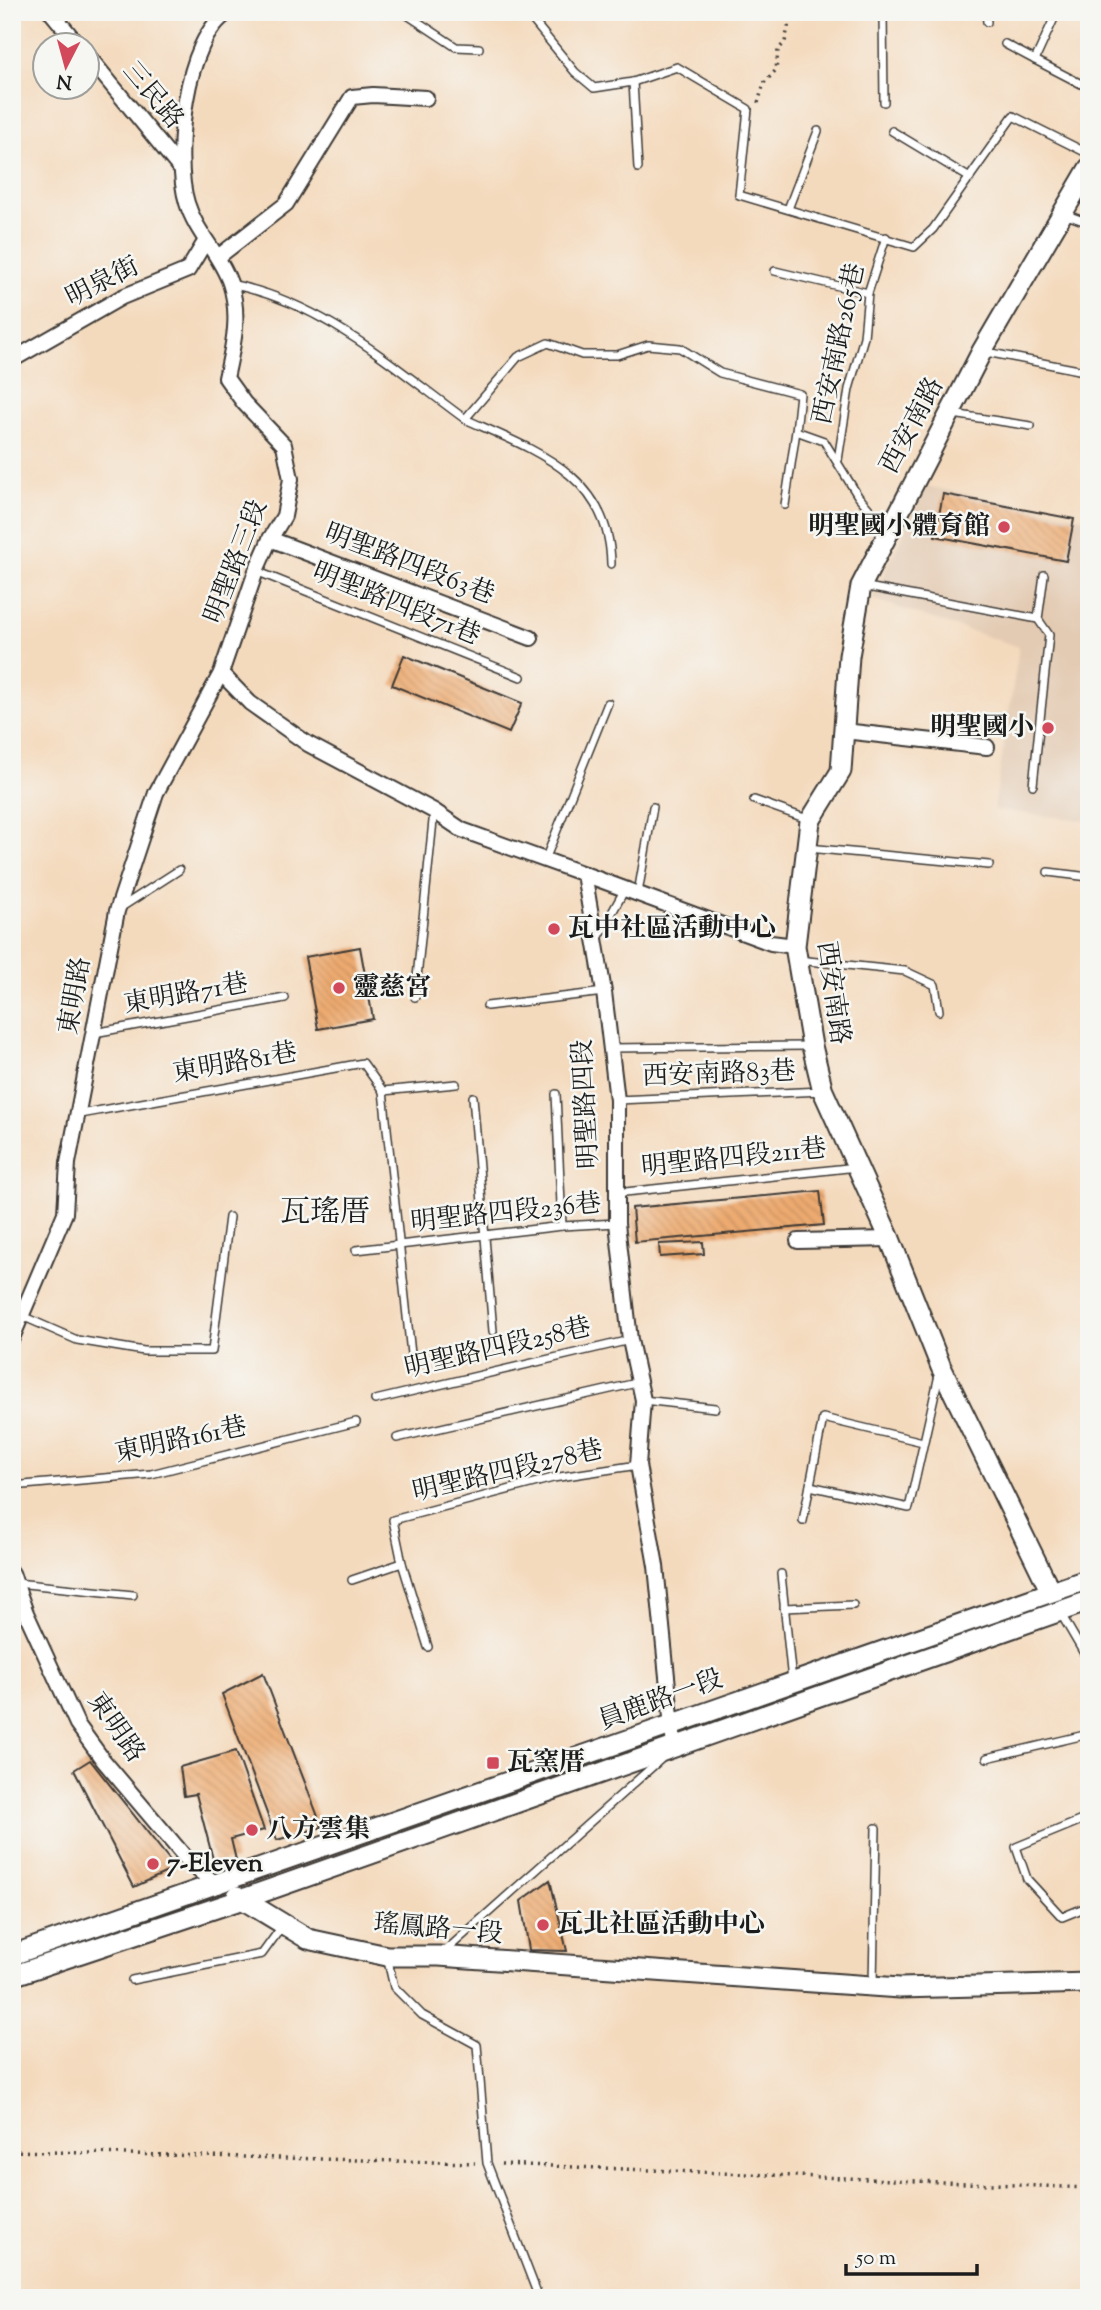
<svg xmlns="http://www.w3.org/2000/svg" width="1101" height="2310" viewBox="0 0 1101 2310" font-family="'Sorts Mill Goudy','Noto Serif TC',serif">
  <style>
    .built { fill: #e3cab2 }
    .building { fill: url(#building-back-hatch) }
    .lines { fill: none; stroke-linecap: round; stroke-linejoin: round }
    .lane-casing { stroke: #3c3834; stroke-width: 10 }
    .street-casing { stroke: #3c3834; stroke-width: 18 }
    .secondary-casing { stroke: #3c3834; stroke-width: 23 }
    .path { stroke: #3c3834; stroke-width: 3.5; stroke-dasharray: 2 5; stroke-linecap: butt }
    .lane { stroke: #fff; stroke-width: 7 }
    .street { stroke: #fff; stroke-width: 14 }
    .secondary { stroke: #fff; stroke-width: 19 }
    .poi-dot { fill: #d1495b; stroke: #f6f6f2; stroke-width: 2.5 }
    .labels { text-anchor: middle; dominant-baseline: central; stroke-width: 5; stroke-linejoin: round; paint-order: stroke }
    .street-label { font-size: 26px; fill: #1c1c1c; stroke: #f6f6f2 }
    .poi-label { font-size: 26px; font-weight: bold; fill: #1c1c1c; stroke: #f6f6f2; text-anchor: start }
    .quarter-label { font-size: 30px; fill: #1c1c1c; stroke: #f6f6f2 }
  </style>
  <defs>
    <pattern id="building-back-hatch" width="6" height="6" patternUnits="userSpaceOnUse" patternTransform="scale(1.75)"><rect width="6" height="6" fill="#edaa70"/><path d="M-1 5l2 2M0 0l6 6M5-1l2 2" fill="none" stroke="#cb9260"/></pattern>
  </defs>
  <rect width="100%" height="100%" fill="#f6f6f2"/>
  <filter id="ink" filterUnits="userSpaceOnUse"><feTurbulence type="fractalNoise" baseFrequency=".0143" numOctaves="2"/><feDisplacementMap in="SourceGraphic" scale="14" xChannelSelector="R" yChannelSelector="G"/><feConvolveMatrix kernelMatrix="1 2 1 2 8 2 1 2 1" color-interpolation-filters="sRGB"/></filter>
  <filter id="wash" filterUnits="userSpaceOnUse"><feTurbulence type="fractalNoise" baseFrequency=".00686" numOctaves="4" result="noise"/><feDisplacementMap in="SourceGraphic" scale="28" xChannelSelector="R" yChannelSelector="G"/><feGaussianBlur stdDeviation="1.57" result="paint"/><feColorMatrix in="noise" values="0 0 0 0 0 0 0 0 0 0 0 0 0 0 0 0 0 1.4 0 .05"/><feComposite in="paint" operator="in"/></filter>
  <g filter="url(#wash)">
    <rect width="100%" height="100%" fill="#f4dabd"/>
    <path class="built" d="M926 486 1089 519V821L994 810 1019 647 872 599Z"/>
    <g id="blocks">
      <g class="building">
        <path d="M943 494 1074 519 1066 561 935 536Z"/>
        <path d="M404 655 522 703 509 733 392 685Z"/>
        <path d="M360 947 373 1019 318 1029 305 957Z"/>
        <path d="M820 1191 824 1225 635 1242 632 1208Z"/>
        <path d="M703 1242 704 1254 660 1257 659 1244Z"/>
        <path d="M263 1673 322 1827 277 1840 222 1694Z"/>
        <path d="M236 1751 264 1830 231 1839 236 1860 214 1863 196 1794 184 1796 180 1767Z"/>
        <path d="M90 1760 176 1868 134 1887 74 1770Z"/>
        <path d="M550 1880 567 1951 529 1950 521 1901Z"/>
      </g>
    </g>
  </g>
  <g filter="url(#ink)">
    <use href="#blocks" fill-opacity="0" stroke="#3c3834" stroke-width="2"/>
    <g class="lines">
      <g class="lane-casing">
        <g id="lane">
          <path d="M403 12 456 47 479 48"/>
          <path d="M526 12 575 72 594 88 633 82 677 67 748 109 739 195 914 247 933 229 1013 116 1089 154"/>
          <path d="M883 12 884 102"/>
          <path d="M986 12 987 22"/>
          <path d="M1005 44 1035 60 1057 12"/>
          <path d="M1035 60 1089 88"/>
          <path d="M633 82 638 168"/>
          <path d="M892 131 970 178"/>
          <path d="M788 209 818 131"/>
          <path d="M1064 214 1089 223"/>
          <path d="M775 271 868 293"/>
          <path d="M230 284C323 302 391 365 465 419L518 357 548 343 582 355H617L648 345 680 348 720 373 800 394 796 431 824 441 858 496 887 530"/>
          <path d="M986 352 1089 372"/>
          <path d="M953 414 1031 426"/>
          <path d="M465 419C534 450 610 475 611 564"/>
          <path d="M838 460 849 389 864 337 868 293 886 237"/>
          <path d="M785 505 796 431"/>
          <path d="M256 571 521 677"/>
          <path d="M862 586 1038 619 1044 575"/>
          <path d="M1033 785 1049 635 1038 619"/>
          <path d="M754 800 810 820"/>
          <path d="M808 848 989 865"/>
          <path d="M545 860 608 703"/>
          <path d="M1048 872 1089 877"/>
          <path d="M638 893 653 807"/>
          <path d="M120 908 179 870"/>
          <path d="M597 940 625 889"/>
          <path d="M798 960 905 971 935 985 939 1011"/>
          <path d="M415 997 434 811"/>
          <path d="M487 1006 604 992"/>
          <path d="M94 1033 285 998"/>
          <path d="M611 1048 809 1046"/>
          <path d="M383 1091 411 1354"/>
          <path d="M383 1091 456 1084"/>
          <path d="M556 1094 562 1226"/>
          <path d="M473 1097 493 1331"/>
          <path d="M617 1100 823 1091"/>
          <path d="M80 1114 363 1063 383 1091"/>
          <path d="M616 1193 857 1167"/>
          <path d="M356 1250 562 1226 617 1223"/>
          <path d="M22 1316 77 1340 144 1351H212L229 1217"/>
          <path d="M375 1400 630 1340"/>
          <path d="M643 1400 715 1408"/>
          <path d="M397 1438 641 1382"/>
          <path d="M12 1486 151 1474 356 1422"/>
          <path d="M810 1486 909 1508 939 1375"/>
          <path d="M803 1521 823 1418 923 1442"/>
          <path d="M781 1574 792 1681"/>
          <path d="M352 1580 402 1563"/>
          <path d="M16 1583 133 1595"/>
          <path d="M784 1608 853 1605"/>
          <path d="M1061 1614 1089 1662"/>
          <path d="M428 1647 402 1563 393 1520 553 1478 638 1465"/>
          <path d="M987 1758 1089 1734"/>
          <path d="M1089 1817 1016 1847 1027 1879 1062 1917 1089 1906"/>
          <path d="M443 1953 661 1759"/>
          <path d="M387 1957 394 1987 422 2015 477 2045 487 2163 539 2298"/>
          <path d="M132 1980 262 1954 283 1925"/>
          <path d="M873 1984 876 1828"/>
        </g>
      </g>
      <g class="street-casing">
        <g id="street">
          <path d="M51 12 79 46"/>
          <path d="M88 56 179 167"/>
          <path d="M218 257 286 204 352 97 373 95 426 98"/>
          <path d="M12 360 122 297 188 270 205 242"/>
          <path d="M270 539 531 638"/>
          <path d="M221 673 250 703 308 744 434 811 462 830 584 874 604 992 617 1100V1223L630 1340 643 1400 638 1465 656 1566 674 1747"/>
          <path d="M844 731 987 747"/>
          <path d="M584 874 771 943 795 946"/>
          <path d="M798 1241 890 1239"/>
          <path d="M12 1338 65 1213 68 1163 117 911 156 793 221 673 256 571 270 539 284 516 291 479 284 445 244 403 226 378C233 346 241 316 230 283 220 254 196 233 187 203 173 158 184 38 229 12"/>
          <path d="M12 1573 26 1613 77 1724 103 1760 191 1864 218 1886"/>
        </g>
      </g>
      <g class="secondary-casing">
        <g id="secondary">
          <path d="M1051 1592 941 1367 890 1239 823 1091 812 1046 795 946 810 821 841 771 849 656 861 586 982 351 1089 168"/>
          <path d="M237 1896 308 1939 387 1956H439L900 1988 1089 1983"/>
          <path d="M12 1955 1089 1579"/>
          <path d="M12 1976 243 1899 1089 1601"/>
        </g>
      </g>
      <g class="path">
        <path d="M758 103 764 83 776 70 778 50 785 42 791 12"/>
        <path d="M12 2151 475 2163"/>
        <path d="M501 2164 1089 2188"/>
      </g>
      <use href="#lane" class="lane"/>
      <use href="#street" class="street"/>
      <use href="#secondary" class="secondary"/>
    </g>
  </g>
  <g class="poi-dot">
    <circle cx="1004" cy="527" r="7"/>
    <circle cx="1048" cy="728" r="7"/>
    <circle cx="554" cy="929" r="7"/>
    <circle cx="339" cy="988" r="7"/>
    <rect x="486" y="1756" width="14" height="14" rx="3.5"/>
    <circle cx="252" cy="1830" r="7"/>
    <circle cx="153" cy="1864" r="7"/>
    <circle cx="543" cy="1925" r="7"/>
  </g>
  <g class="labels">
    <g class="street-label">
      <text transform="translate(152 96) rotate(50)">三民路</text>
      <text transform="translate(103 283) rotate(-27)">明泉街</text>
      <text transform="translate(840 344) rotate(-78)">西安南路265巷</text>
      <text transform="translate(913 426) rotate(-62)">西安南路</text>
      <text transform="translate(237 562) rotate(-69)">明聖路三段</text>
      <text transform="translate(409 565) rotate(21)">明聖路四段63巷</text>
      <text transform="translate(396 605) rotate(22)">明聖路四段71巷</text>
      <text transform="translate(832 993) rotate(82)">西安南路</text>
      <text transform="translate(186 995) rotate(-10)">東明路71巷</text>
      <text transform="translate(76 996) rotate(-80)">東明路</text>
      <text transform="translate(235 1064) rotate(-10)">東明路81巷</text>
      <text transform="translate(719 1075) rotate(-2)">西安南路83巷</text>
      <text transform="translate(587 1104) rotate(-93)">明聖路四段</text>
      <text transform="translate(734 1159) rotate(-6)">明聖路四段211巷</text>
      <text transform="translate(506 1214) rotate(-6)">明聖路四段236巷</text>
      <text transform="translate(498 1349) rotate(-13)">明聖路四段258巷</text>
      <text transform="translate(181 1441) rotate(-12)">東明路161巷</text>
      <text transform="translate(508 1472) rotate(-13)">明聖路四段278巷</text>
      <text transform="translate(661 1701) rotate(-20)">員鹿路一段</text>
      <text transform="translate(115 1728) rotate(55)">東明路</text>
      <text transform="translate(438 1930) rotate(5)">瑤鳳路一段</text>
    </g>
    <g class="poi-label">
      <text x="990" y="527" text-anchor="end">明聖國小體育館</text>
      <text x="1034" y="728" text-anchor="end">明聖國小</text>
      <text x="568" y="929">瓦中社區活動中心</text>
      <text x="353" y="988">靈慈宮</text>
      <text x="507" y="1763">瓦窯厝</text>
      <text x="266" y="1830">八方雲集</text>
      <text x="167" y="1864">7-Eleven</text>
      <text x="557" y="1925">瓦北社區活動中心</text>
    </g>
    <g class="quarter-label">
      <text x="325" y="1213">瓦瑤厝</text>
    </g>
  </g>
  <rect width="1101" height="2310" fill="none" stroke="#f6f6f2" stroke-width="42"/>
  <g transform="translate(66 66) rotate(186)"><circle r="33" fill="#f6f6f2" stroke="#9f9f9c" stroke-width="2"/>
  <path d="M0-5L12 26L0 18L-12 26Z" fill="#d1495b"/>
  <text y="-10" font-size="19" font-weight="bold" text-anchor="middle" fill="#1c1c1c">N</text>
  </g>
  <path d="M846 2264v10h131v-10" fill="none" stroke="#1c1c1c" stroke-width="3.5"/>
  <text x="856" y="2264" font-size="21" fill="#1c1c1c" stroke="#f6f6f2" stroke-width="5" paint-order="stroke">50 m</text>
</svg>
